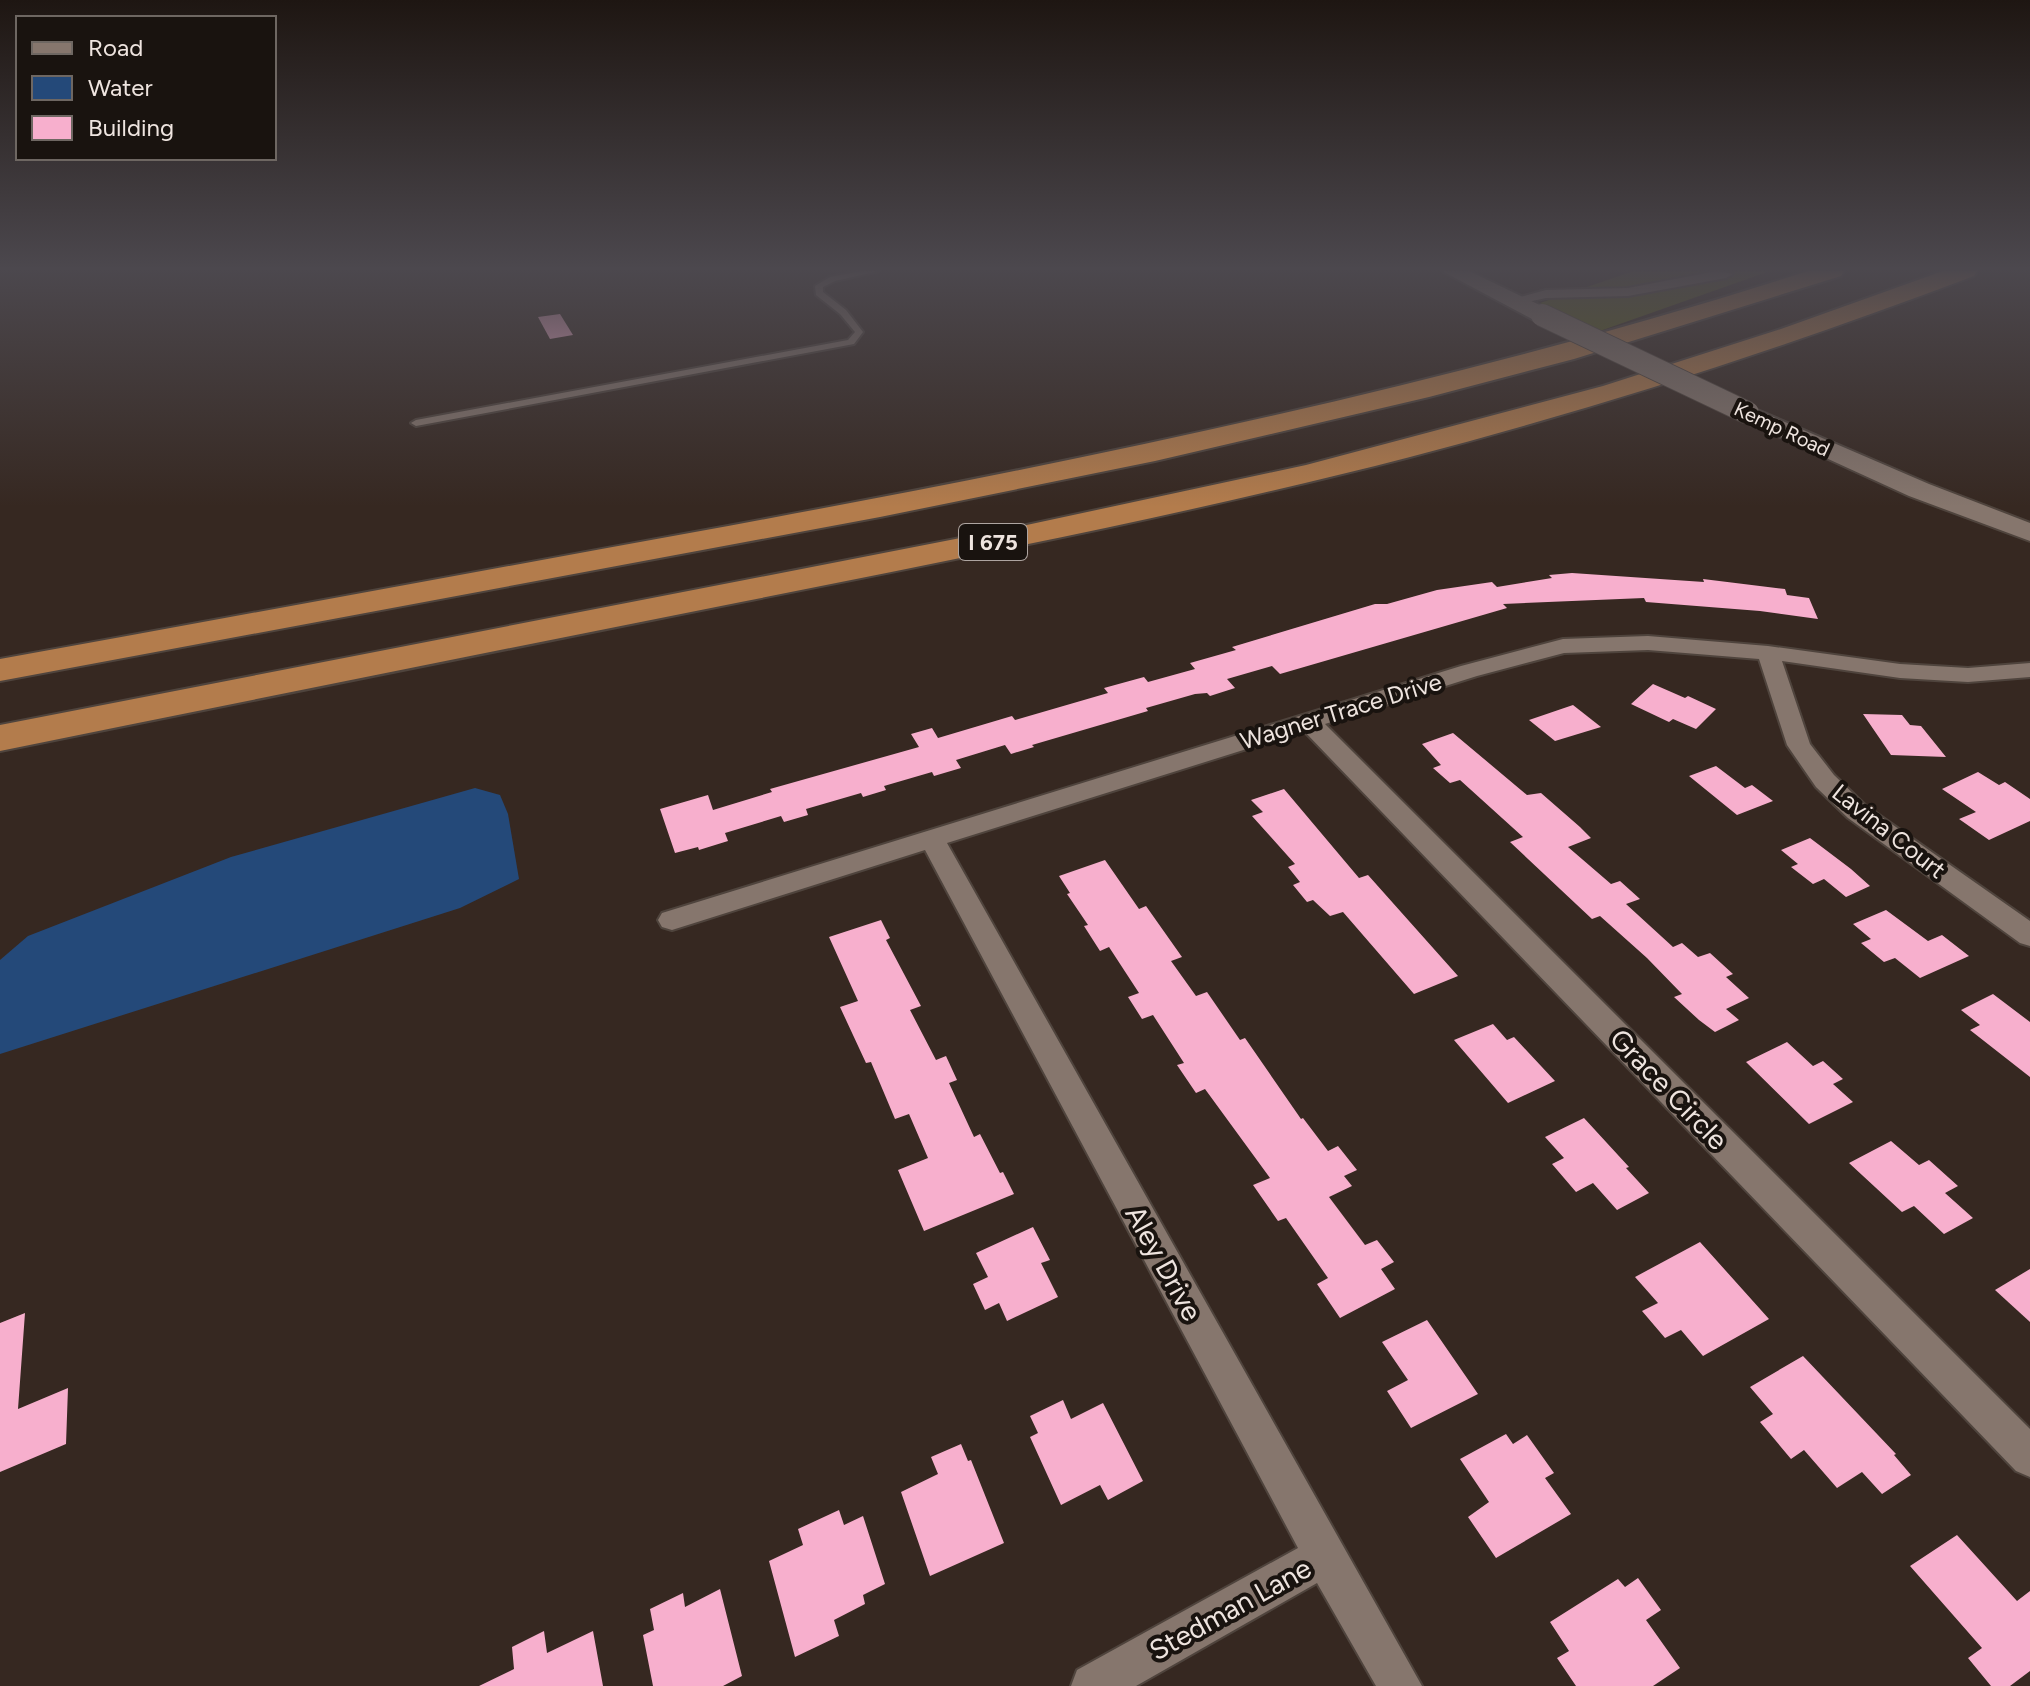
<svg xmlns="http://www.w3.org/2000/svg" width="2030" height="1686" viewBox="0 0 2030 1686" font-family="Figtree,sans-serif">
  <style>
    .forest { fill: #5b5f17 }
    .water { fill: #244979 }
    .building { fill: #f7afcd }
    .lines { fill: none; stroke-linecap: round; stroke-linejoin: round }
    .service-casing { stroke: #4f443d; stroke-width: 4 }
    .minor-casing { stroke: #4f443d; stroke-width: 4 }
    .secondary-casing { stroke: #4f443d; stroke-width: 4 }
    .motorway-casing { stroke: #4f443d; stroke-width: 4 }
    .service { fill: #86766d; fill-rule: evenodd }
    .minor { fill: #86766d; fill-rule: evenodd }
    .secondary { fill: #86766d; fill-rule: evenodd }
    .motorway { fill: #b37c4c; fill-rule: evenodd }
    .secondary-bridge-casing { stroke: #4f443d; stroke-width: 24; stroke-linecap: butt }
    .secondary-bridge { stroke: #86766d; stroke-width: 22 }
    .labels { text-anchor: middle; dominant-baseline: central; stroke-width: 8; stroke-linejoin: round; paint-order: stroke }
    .far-street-label { font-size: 20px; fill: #eee4df; stroke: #19130f }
    .shield { fill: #19130f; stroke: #aea5a1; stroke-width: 2 }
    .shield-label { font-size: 22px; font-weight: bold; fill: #eee4df }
    .street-label { font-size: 24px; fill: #eee4df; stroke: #19130f }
    .near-street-label { font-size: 28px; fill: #eee4df; stroke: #19130f }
  </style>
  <rect width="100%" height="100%" fill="#362821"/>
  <path class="forest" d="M1634 271H1770L1600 331 1534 305Z"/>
  <path class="water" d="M475 788 500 795 508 814 519 879 460 908 0 1054V960L28 936 231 857Z"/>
  <g class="building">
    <path d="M560 314 573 335 550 339 538 317Z"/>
    <path d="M1572 573 1704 582 1703 579 1785 589 1787 595 1809 598 1818 619 1760 611 1646 602 1644 598 1503 604 1507 608 1280 674 1272 666 1227 679 1235 688 1210 696 1207 693 1195 694 1146 708 1148 711 1032 745 1034 747 1011 754 1005 745 956 760 961 768 934 776 932 772 884 786 886 790 863 797 861 793 806 809 808 815 784 822 781 816 725 833 728 841 699 850 698 847 675 853 660 809 708 795 713 810 772 792 770 789 919 747 911 734 932 728 938 738 1012 716 1015 720 1108 693 1104 688 1144 677 1148 682 1195 669 1190 663 1236 650 1232 647 1375 604H1387L1437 590 1492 582 1497 587 1552 578 1549 575Z"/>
    <path d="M1653 684 1685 698 1688 696 1716 709 1696 729 1673 719 1669 722 1631 704Z"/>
    <path d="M1573 705 1601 727 1555 741 1529 720Z"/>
    <path d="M1863 714 1902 715 1910 725 1921 726 1946 757 1891 755Z"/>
    <path d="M1453 733 1527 795 1541 793 1580 827 1591 838 1568 847 1611 884 1620 881 1640 899 1626 904 1673 947 1682 943 1698 957 1710 953 1733 974 1726 977 1749 998 1726 1009 1739 1020 1715 1032 1699 1020 1674 997 1682 994 1647 958 1600 916 1592 919 1510 842 1523 837 1460 780 1450 783 1433 768 1441 765 1422 744Z"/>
    <path d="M1716 766 1745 788 1752 785 1773 801 1737 815 1689 776Z"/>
    <path d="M1978 772 1999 785 2005 782 2030 799V821L1989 840 1959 819 1976 812 1942 789Z"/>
    <path d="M1284 789 1359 878 1368 875 1458 976 1414 994 1343 912 1330 916 1313 900 1307 902 1293 885 1300 882 1288 867 1295 864 1252 816 1263 812 1251 800Z"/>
    <path d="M1810 838 1851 869 1870 886 1846 897 1824 879 1813 884 1791 867 1798 864 1781 850Z"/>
    <path d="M1105 860 1139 909 1146 906 1182 957 1171 961 1196 996 1207 992 1240 1040 1245 1038 1301 1119 1303 1118 1328 1151 1338 1146 1357 1170 1344 1176 1352 1186 1329 1197 1365 1245 1377 1240 1394 1262 1381 1269 1395 1289 1340 1318 1317 1284 1328 1278 1286 1218 1278 1221 1253 1185 1270 1178 1205 1089 1196 1093 1177 1065 1184 1063 1153 1015 1142 1019 1128 997 1139 993 1109 947 1100 951 1084 926 1088 925 1067 894 1070 893 1059 876Z"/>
    <path d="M1886 910 1928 941 1942 935 1969 956 1920 978 1895 958 1884 962 1861 943 1871 939 1853 924Z"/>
    <path d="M881 920 890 938 886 940 921 1006 910 1010 936 1060 946 1056 957 1080 949 1083 974 1137 980 1134 1000 1173 1003 1172 1014 1194 924 1231 898 1170 928 1158 909 1114 895 1119 871 1062 866 1063 840 1007 858 1001 829 937Z"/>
    <path d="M1993 994 2030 1022V1077L1970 1030 1980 1025 1961 1010Z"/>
    <path d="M1493 1024 1507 1040 1514 1037 1555 1081 1508 1103 1454 1040Z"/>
    <path d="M1787 1042 1813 1066 1823 1061 1843 1079 1833 1084 1853 1102 1809 1124 1746 1062Z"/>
    <path d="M1584 1118 1629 1167 1626 1168 1649 1193 1617 1210 1593 1183 1576 1192 1552 1164 1564 1158 1545 1137Z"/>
    <path d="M1891 1141 1919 1165 1929 1160 1958 1186 1945 1193 1973 1218 1944 1234 1914 1206 1902 1212 1849 1163Z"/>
    <path d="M1033 1227 1050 1260 1041 1263 1058 1297 1007 1321 999 1303 985 1310 973 1284 988 1277 976 1253Z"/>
    <path d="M1700 1242 1769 1319 1703 1356 1681 1330 1665 1338 1642 1311 1658 1303 1635 1277Z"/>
    <path d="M2030 1269V1322L1995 1290Z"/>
    <path d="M25 1313 18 1409 68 1388 66 1444 0 1472V1323Z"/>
    <path d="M1427 1320 1478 1394 1411 1428 1387 1391 1408 1380 1382 1342Z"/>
    <path d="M1803 1356 1896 1454 1894 1455 1911 1475 1882 1494 1862 1472 1837 1488 1804 1450 1791 1459 1760 1422 1773 1414 1750 1387Z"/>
    <path d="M1063 1400 1071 1419 1103 1403 1143 1481 1108 1500 1100 1485 1061 1505 1030 1437 1038 1433 1030 1416Z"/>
    <path d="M1506 1434 1513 1444 1527 1435 1554 1473 1545 1478 1571 1514 1496 1558 1468 1517 1489 1502 1460 1459Z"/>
    <path d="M961 1444 968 1461 971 1460 1004 1543 930 1576 901 1492 938 1474 931 1457Z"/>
    <path d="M839 1510 844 1525 863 1516 885 1584 863 1595 865 1604 834 1620 839 1636 795 1657 769 1561 803 1545 798 1529Z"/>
    <path d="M1957 1535 2017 1601 2030 1591V1671L2010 1686H1991L1968 1658 1982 1648 1910 1566Z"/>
    <path d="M1638 1578 1661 1610 1646 1620 1680 1668 1653 1686H1576L1557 1658 1569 1651 1550 1622 1618 1579 1625 1587Z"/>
    <path d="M720 1589 742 1676 723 1686H653L643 1635 654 1630 650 1609 683 1593 685 1607Z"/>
    <path d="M544 1631 547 1653 593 1631 603 1686H479L514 1669 512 1647Z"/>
  </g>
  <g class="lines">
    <g class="service-casing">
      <path id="service" d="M862 271H879L835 281 823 287V292L846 310 863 332 854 344 416 426 411 423 416 420 848 340 855 332 840 314 816 295 815 286 830 277Z"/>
    </g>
    <g class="minor-casing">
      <g id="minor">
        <path d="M1717 271 1733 274 1726 278 1628 296 1546 298 1513 305 1506 301 1546 290 1628 288Z"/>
        <path d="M1648 636 1768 646 1900 664 1968 668 2030 663V677L1968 682 1900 678 1782 661 1810 744 1834 775 1866 806 2030 921V946L2020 943 1848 818 1816 787 1787 745 1759 659 1648 650 1564 653 1477 676 1325 724 2030 1429V1477L2016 1471 1304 731 947 843 1422 1686H1376L1317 1583 1136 1686H1071L1077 1670 1298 1548 925 850 672 930 662 927 658 920 662 913 1461 666 1563 639Z"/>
      </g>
    </g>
    <g class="secondary-casing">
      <g id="secondary">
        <path d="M1442 271H1469L1550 310 1553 315 1542 321 1534 320Z"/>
        <path d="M1748 406 1929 484 2030 523V541L1909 496 1739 418 1736 413 1739 408Z"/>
      </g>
    </g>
    <g class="motorway-casing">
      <g id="motorway">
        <path d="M1808 271H1844L1841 276 1574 359 1429 397 1155 461 880 517 0 681V659C232 617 464 574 695 532 1071 463 1444 388 1808 271Z"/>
        <path d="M1943 271H1977L1974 276C1789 346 1602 407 1410 457 1189 514 965 557 741 602 494 651 247 701 0 751V725L1022 526 1306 465 1603 386 1781 329Z"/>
      </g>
    </g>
    <use href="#service" class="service"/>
    <use href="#minor" class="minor"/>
    <use href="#secondary" class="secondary"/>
    <use href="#motorway" class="motorway"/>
    <g class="secondary-bridge-casing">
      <path id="secondary-bridge" d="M1542 315 1748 413"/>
    </g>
    <use href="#secondary-bridge" class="secondary-bridge"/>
  </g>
  <linearGradient id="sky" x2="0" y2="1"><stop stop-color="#1e1612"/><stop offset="0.53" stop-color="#4c484e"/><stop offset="1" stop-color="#4c484e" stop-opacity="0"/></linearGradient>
  <rect width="2030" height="507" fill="url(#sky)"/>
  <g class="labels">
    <g class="far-street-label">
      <text transform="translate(1782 429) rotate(25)">Kemp Road</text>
    </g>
    <rect class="shield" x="959" y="524" width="68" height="36" rx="6"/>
    <g class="shield-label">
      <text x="993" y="542">I 675</text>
    </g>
    <g class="street-label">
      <text transform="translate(1341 711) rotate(-17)">Wagner Trace Drive</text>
      <text transform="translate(1889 831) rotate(38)">Lavina Court</text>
    </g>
    <g class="near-street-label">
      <text transform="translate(1669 1089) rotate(46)">Grace Circle</text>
      <text transform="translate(1164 1263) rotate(61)">Aley Drive</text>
      <text transform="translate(1230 1609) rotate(-29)">Stedman Lane</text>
    </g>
  </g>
  <rect x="16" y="16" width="260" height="144" fill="#19130f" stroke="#6e6762" stroke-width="2"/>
  <rect x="32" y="42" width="40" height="12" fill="#86766d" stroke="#6e6762" stroke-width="2"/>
  <text x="88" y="56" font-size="24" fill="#eee4df">Road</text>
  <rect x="32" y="76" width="40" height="24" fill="#244979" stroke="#6e6762" stroke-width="2"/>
  <text x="88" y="96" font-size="24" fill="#eee4df">Water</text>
  <rect x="32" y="116" width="40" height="24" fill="#f7afcd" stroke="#6e6762" stroke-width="2"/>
  <text x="88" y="136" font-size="24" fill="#eee4df">Building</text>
</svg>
